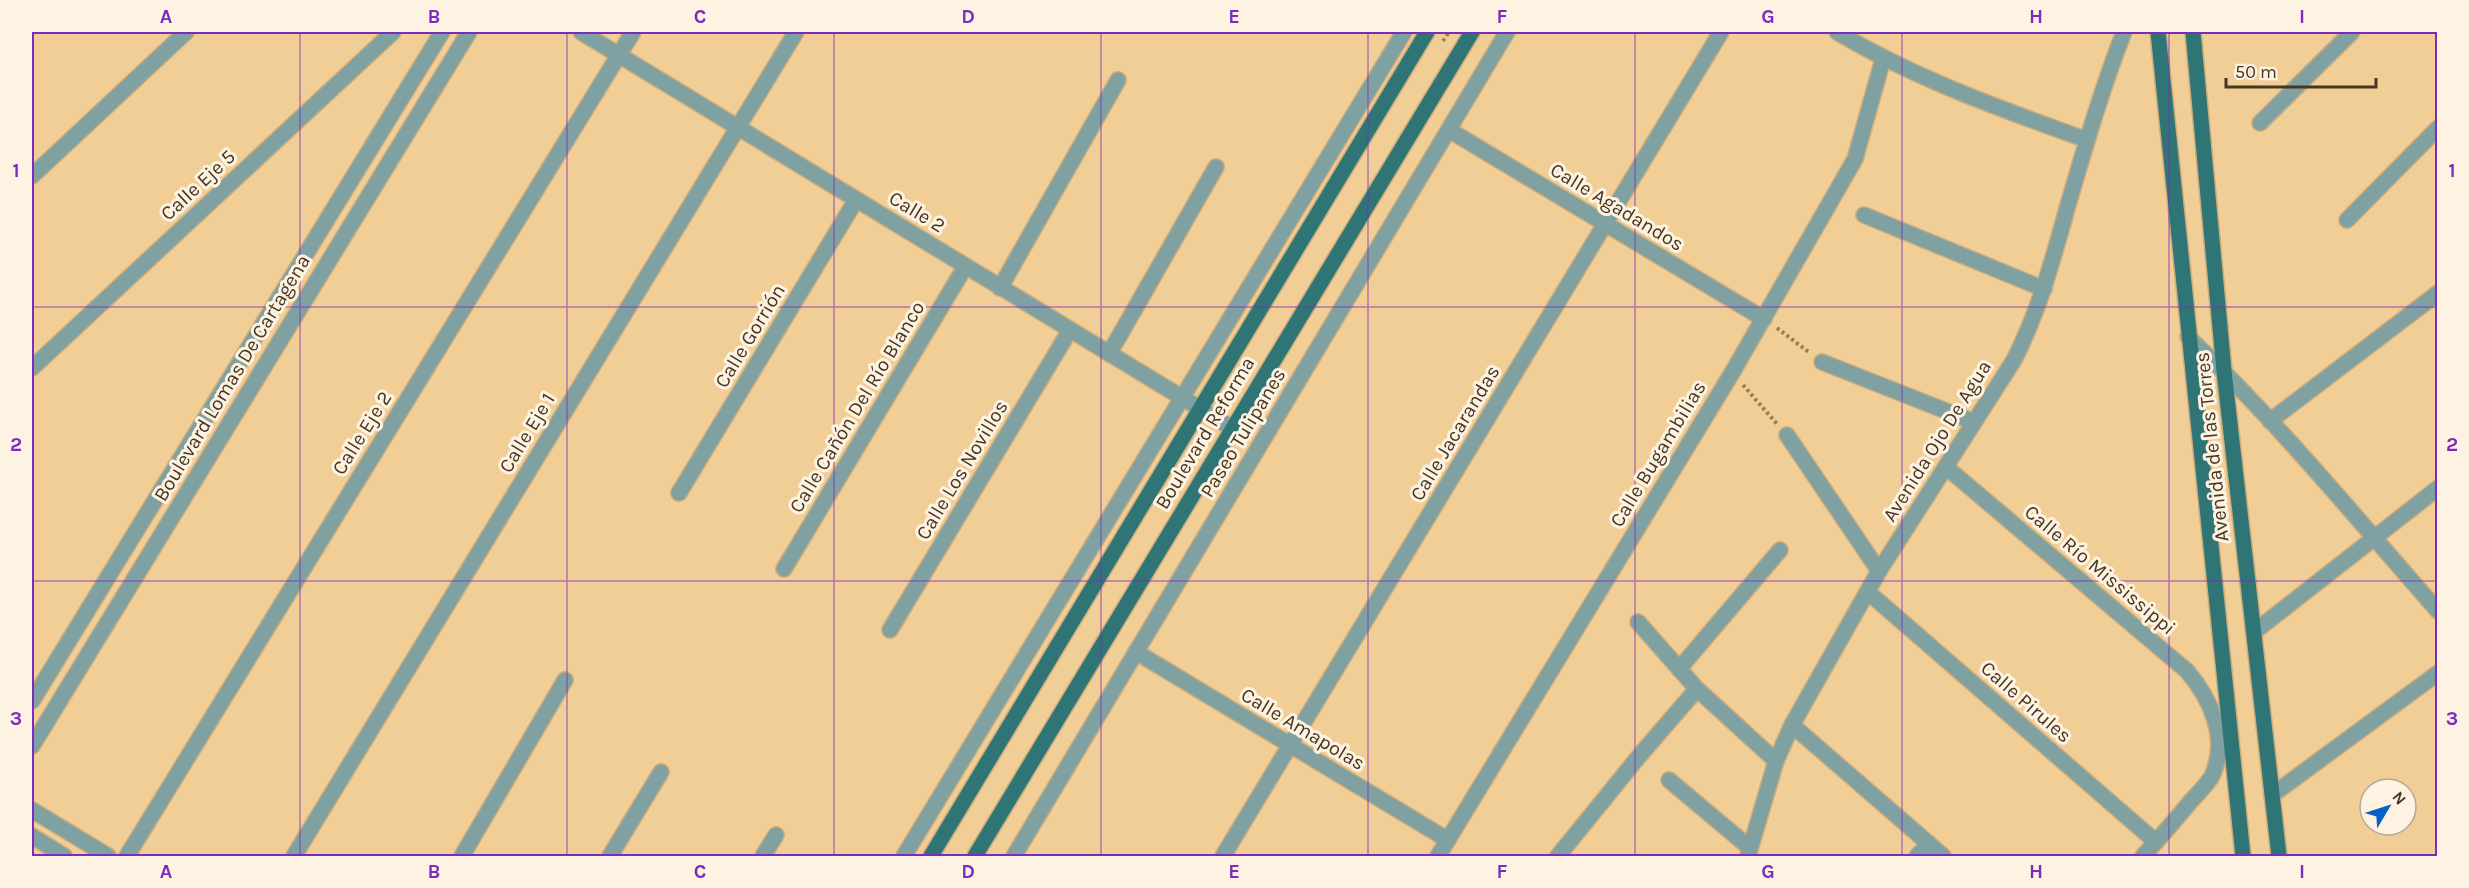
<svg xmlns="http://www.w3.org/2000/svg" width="2469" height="888" viewBox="0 0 2469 888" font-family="Karla,sans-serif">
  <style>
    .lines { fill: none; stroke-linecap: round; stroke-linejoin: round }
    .minor-casing { stroke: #ccad7d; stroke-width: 18 }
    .major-casing { stroke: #ccad7d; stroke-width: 18 }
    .path { stroke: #987f59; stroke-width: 4; stroke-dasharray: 3 3; stroke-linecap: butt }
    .minor { stroke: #7fa1a1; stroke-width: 15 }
    .major { stroke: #2f7576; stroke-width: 15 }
    .grid { fill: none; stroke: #7b2cbf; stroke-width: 1.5; stroke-opacity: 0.55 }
    .labels { text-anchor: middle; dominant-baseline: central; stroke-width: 6; stroke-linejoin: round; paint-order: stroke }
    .street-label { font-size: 20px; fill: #453720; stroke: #fef3e3 }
    .neatline { fill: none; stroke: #7b2cbf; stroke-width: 2 }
    .grid-label { font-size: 20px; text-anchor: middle; font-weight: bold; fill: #7b2cbf }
  </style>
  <rect width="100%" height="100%" fill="#f2ce97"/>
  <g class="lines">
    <g class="minor-casing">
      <g id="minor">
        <path d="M581 32 1232 428"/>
        <path d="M1837 32C1916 79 2001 109 2087 140"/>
        <path d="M2260 123 2352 32"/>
        <path d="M1449 130 1764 319"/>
        <path d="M32 176 186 32"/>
        <path d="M1864 215 2044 289"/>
        <path d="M2347 220 2438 128"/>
        <path d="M1000 288 1118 80"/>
        <path d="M2188 337C2278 422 2356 518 2438 611"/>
        <path d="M1109 354 1216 167"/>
        <path d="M1822 362 1974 422"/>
        <path d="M32 368 393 32"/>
        <path d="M2270 421 2438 293"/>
        <path d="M1787 435 1879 571"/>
        <path d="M1946 467 2187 671C2211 699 2229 739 2212 776 2207 785 2198 793 2191 801 2176 819 2160 838 2143 856"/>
        <path d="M679 493 856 200"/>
        <path d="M784 569 965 267"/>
        <path d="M1869 593 2156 842"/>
        <path d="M1638 622 1697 689 1776 761"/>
        <path d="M890 630 1070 330"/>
        <path d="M2254 632 2438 488"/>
        <path d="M1136 652 1448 840"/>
        <path d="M1679 669 1780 550"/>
        <path d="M32 701 442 32"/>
        <path d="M1792 725 1943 856"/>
        <path d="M32 746 469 32"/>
        <path d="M1669 780 1750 848"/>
        <path d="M2272 795 2438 673"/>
        <path d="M32 810 108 856"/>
        <path d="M32 836 64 856"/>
        <path d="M127 856 633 32"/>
        <path d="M294 856 796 32"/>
        <path d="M462 856 565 680"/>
        <path d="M610 856 661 772"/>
        <path d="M763 856 776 835"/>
        <path d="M904 856 1404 32"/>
        <path d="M1014 856 1507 32"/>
        <path d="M1223 856 1721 32"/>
        <path d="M1438 856 1732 373 1855 159 1883 59"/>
        <path d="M1558 856 1640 755 1697 689"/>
        <path d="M1748 856 1776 761 1792 725 1879 571 2014 360C2039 311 2053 259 2068 205 2085 147 2102 88 2124 32"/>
        <path d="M1917 856 1929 844"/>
      </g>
    </g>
    <g class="major-casing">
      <g id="major">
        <path d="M2158 32 2243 856"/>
        <path d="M2193 32 2224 371 2279 856"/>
        <path d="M931 856 1427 32"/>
        <path d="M975 856 1472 32"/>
      </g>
    </g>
    <g class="path">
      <path d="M1443 41 1449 32"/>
      <path d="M1777 328 1810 353"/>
      <path d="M1743 385 1777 424"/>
    </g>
    <use href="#minor" class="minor"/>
    <use href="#major" class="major"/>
  </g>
  <path class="grid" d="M300 32V856M567 32V856M834 32V856M1101 32V856M1368 32V856M1635 32V856M1902 32V856M2169 32V856M32 307H2438M32 581H2438"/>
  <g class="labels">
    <g class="street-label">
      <text transform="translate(198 185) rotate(-43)">Calle Eje 5</text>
      <text transform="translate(1617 207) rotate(31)">Calle Agadandos</text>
      <text transform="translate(917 212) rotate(31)">Calle 2</text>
      <text transform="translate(750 336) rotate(-59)">Calle Gorrión</text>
      <text transform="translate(232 378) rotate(-59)">Boulevard Lomas De Cartagena</text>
      <text transform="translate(857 407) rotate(-59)">Calle Cañón Del Río Blanco</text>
      <text transform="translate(362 433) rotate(-58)">Calle Eje 2</text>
      <text transform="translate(527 433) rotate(-59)">Calle Eje 1</text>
      <text transform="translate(1205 433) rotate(-59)">Boulevard Reforma</text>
      <text transform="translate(1243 433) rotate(-59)">Paseo Tulipanes</text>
      <text transform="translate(1455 433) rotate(-59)">Calle Jacarandas</text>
      <text transform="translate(1937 441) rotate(-58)">Avenida Ojo De Agua</text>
      <text transform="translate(2212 447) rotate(-96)">Avenida de las Torres</text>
      <text transform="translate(1658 454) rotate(-59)">Calle Bugambilias</text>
      <text transform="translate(962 470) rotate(-59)">Calle Los Novillos</text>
      <text transform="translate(2100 570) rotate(40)">Calle Río Mississippi</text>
      <text transform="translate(2026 702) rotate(41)">Calle Pirules</text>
      <text transform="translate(1303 729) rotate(31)">Calle Amapolas</text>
    </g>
  </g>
  <rect width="2469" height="888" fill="none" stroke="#fef3e3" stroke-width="66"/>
  <g transform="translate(2388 807) rotate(51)"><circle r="28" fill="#fef3e3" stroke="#b4a895" stroke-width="1.5"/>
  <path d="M0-4.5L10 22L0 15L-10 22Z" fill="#0860c9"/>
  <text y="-9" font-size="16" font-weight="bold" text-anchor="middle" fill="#453720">N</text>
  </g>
  <path d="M2226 78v9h150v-9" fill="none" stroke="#453720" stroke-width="3"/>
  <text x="2235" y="78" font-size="18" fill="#453720" stroke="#fef3e3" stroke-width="4.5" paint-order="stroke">50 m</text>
  <rect x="33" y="33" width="2403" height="822" class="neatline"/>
  <g class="grid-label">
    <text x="166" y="23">A</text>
    <text x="434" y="23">B</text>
    <text x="700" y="23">C</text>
    <text x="968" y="23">D</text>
    <text x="1234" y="23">E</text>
    <text x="1502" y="23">F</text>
    <text x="1768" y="23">G</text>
    <text x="2036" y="23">H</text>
    <text x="2302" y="23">I</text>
    <text x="16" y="177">1</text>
    <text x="2452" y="177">1</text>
    <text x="16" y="451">2</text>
    <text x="2452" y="451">2</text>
    <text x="16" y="725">3</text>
    <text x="2452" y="725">3</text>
    <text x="166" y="878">A</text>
    <text x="434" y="878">B</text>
    <text x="700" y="878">C</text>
    <text x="968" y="878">D</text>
    <text x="1234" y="878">E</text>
    <text x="1502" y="878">F</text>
    <text x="1768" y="878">G</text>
    <text x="2036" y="878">H</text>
    <text x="2302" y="878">I</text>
  </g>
</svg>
